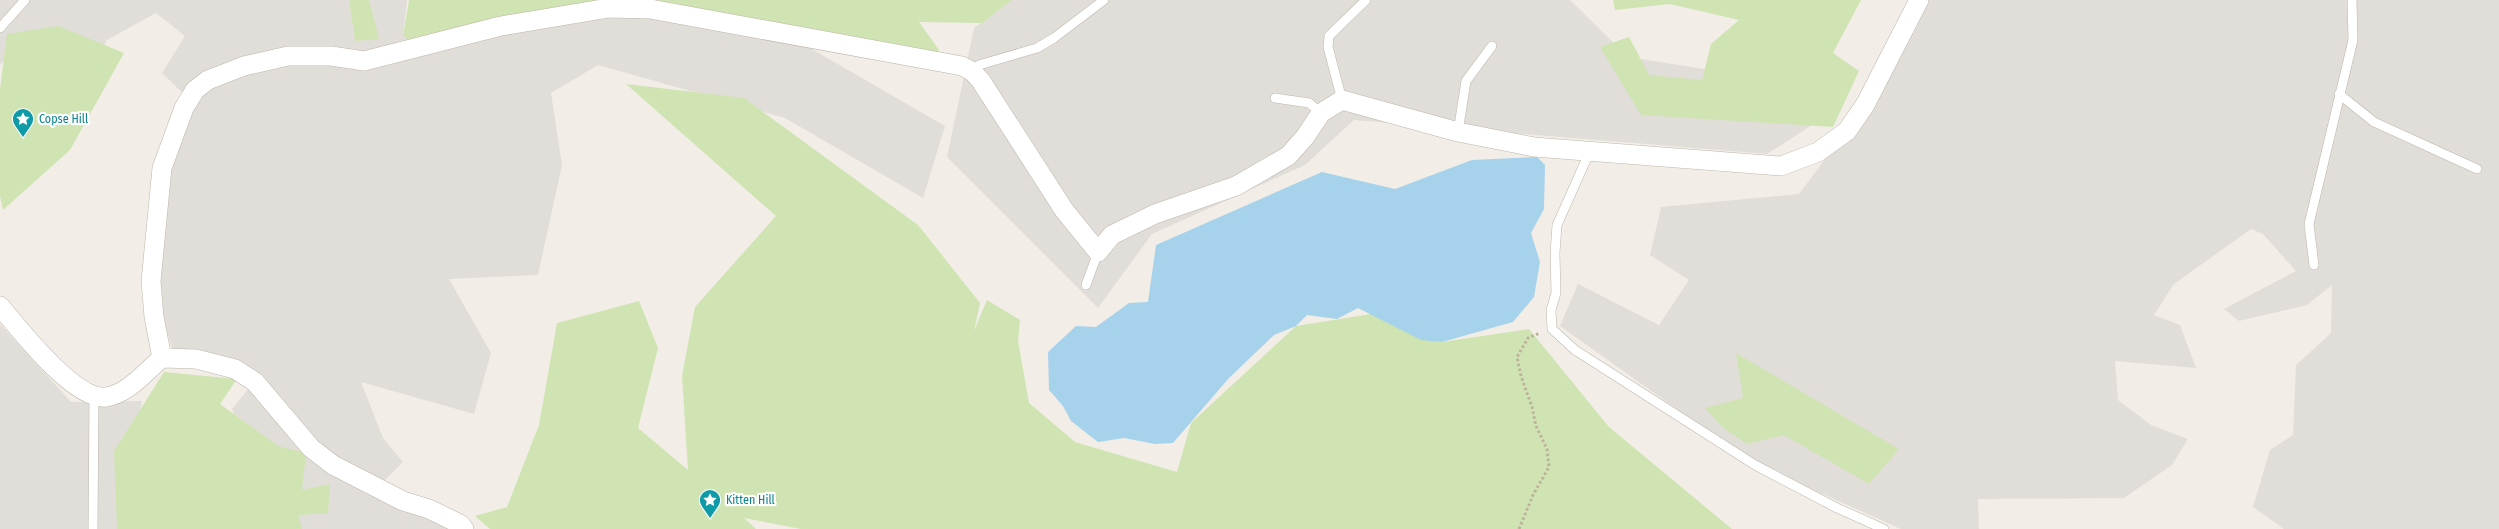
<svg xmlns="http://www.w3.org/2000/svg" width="2499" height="529" viewBox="0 0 2499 529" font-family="'Fira Sans Condensed',sans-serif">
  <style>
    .industrial { fill: #e1ddd8 }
    .green { fill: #cfe4b2 }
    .water { fill: #a6d2eb }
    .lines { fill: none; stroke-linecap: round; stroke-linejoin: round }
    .lane-casing { stroke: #bdb6aa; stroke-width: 10 }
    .street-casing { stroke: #bdb6aa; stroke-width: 20 }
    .path { stroke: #beb19c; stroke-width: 3; stroke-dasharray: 2.5 2.5; stroke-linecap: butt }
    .lane { stroke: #fff; stroke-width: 9 }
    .street { stroke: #fff; stroke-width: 19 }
    .labels { text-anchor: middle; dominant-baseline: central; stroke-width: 4.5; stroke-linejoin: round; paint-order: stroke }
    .culture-label { font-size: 12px; fill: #0d838f; stroke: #fff; text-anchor: start }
  </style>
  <rect width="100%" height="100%" fill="#f2eee7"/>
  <g class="industrial">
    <path d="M0 0H349L355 40 367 0H407L403 35 640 9 803 44 945 126 923 198 785 118 598 65 551 93 562 165 538 275 449 279 491 353 474 414 361 382 383 438 403 462 377 488 465 529H281L274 521 232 409 254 382 173 351 151 281 163 151 190 100 162 73 185 36 156 13 107 40 92 68 18 43 0 65Z"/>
    <path d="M1012 0H1570L1628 57 1825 88 1820 120 1767 154 1354 120 1305 165 1152 234 1098 308 947 157 974 28Z"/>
    <path d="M1913 0H2499V529H2284L2253 507 2270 450 2293 435 2296 365 2331 333 2332 285 2307 305 2239 321 2224 309 2296 271 2263 234 2251 229 2174 284 2154 315 2180 325 2196 368 2115 361 2118 400 2151 425 2188 439 2172 465 2124 498 1978 499 1979 529H1901L1751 462 1560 326 1578 284 1659 325 1689 280 1650 255 1661 207 1799 194 1850 126Z"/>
    <path d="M0 324 71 402 142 401 119 527 121 529H0Z"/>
  </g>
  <g class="green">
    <path d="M349 0H369L379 39 355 41Z"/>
    <path d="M409 0H1012L982 23 919 22 939 50 929 68 620 9 418 48 403 35Z"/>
    <path d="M1613 0H1861L1833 53 1859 71 1833 127 1641 115 1600 47 1629 37 1649 75 1702 80 1711 44 1739 20 1670 4 1615 10Z"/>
    <path d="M58 26 124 53 70 150 3 210 0 196V89L7 34Z"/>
    <path d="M626 84 744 98 918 225 980 303 974 331 987 300 1020 320 1018 341 1029 403 1075 442 1177 472 1191 423 1296 326 1371 314 1442 342 1529 329 1609 427 1732 529H801L744 518 756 529H490L475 516 507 507 539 425 557 323 639 301 658 348 638 428 688 470 682 376 695 307 776 216Z"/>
    <path d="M1736 353 1899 449 1869 484 1784 435 1747 444 1723 428 1705 408 1743 398Z"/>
    <path d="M164 372 237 379 220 404 278 446 306 453 302 490 330 484 328 513 298 515 302 529H117L114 451Z"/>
  </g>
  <path class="water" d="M1537 157 1545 165 1544 209 1531 233 1540 262 1534 297 1513 322 1442 342 1421 340 1358 308 1337 319 1307 315 1296 326 1274 335 1229 378 1173 443 1155 444 1124 438 1098 442 1071 421 1063 406 1049 390 1048 352 1076 326 1096 327 1129 303 1148 302 1156 245 1322 172 1395 189 1472 160Z"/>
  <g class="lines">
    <g class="lane-casing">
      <g id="lane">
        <path d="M0 28 25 0"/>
        <path d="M973 72 979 65 1037 48 1054 38 1104 0"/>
        <path d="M2339 94 2374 122 2477 169"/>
        <path d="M1275 98 1309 103 1321 113"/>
        <path d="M1342 100 1328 47 1329 36 1366 0"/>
        <path d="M1458 132 1466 81 1492 46"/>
        <path d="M1590 151 1557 225 1555 253 1556 293 1551 310 1552 329 1575 350 1755 465 1837 508 1884 529"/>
        <path d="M2314 265 2309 224 2353 40 2352 0"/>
        <path d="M1086 285 1098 252"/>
        <path d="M93 529 94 395"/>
      </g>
    </g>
    <g class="street-casing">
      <g id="street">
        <path d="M0 306C18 328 75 401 106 397 128 394 146 371 162 358L196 359 235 369 255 382 311 448 333 465 403 501 429 509 460 524 464 529"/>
        <path d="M162 358 154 317 151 281 162 168 184 108 195 90 208 80 244 66 288 56H331L364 61 501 26 609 8 650 9 962 66 973 72 981 81 1064 210 1098 252 1112 235 1155 214 1236 186 1288 156 1305 137 1321 113 1342 100 1458 132 1534 147 1781 166 1818 152 1847 131 1865 105 1919 0"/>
      </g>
    </g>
    <path class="path" d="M1519 529 1533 495 1549 467 1547 449 1536 426 1532 407 1521 376 1517 357 1528 338 1540 333"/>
    <use href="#lane" class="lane"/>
    <use href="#street" class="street"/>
  </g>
  <defs>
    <g id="sight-pin" transform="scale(1.125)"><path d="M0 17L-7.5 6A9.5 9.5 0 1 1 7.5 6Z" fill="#0f9aa8" stroke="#fff"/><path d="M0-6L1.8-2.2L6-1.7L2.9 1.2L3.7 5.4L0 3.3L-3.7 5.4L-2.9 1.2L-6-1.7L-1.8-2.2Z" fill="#fff"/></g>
  </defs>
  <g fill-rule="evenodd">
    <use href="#sight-pin" x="23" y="119"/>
    <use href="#sight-pin" x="710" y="500"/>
  </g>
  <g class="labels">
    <g class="culture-label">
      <text x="39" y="119">Copse Hill</text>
      <text x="726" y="500">Kitten Hill</text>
    </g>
  </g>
</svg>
